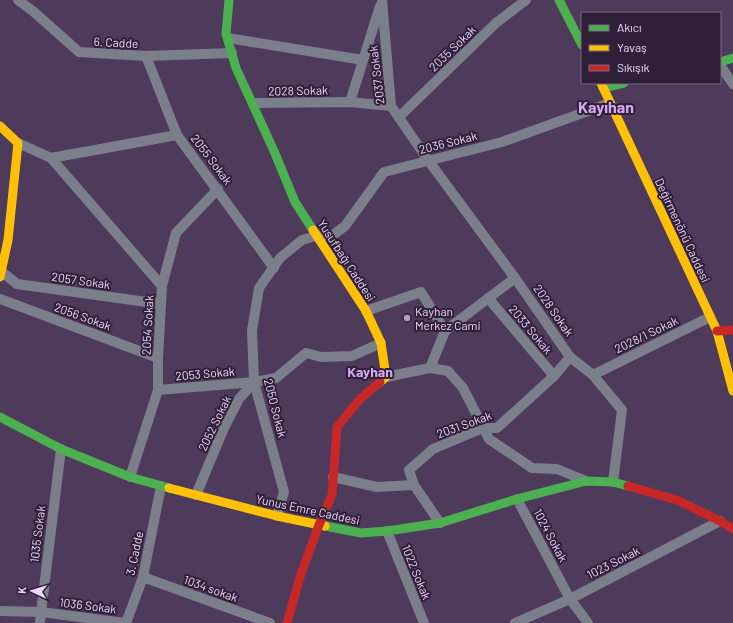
<svg xmlns="http://www.w3.org/2000/svg" width="733" height="623" viewBox="0 0 733 623" font-family="Barlow,sans-serif">
  <style>
    .lines { fill: none; stroke-linecap: round; stroke-linejoin: round }
    .street { stroke: #7b7f8b; stroke-width: 10 }
    .fast { stroke: #4caf50; stroke-width: 9 }
    .slow { stroke: #ffc107; stroke-width: 9 }
    .jam { stroke: #c62828; stroke-width: 9 }
    .poi-dot { fill: #b49fc2; stroke: #2f1f39; stroke-width: 1.5 }
    .labels { text-anchor: middle; dominant-baseline: central; stroke-width: 4; stroke-linejoin: round; paint-order: stroke }
    .street-label { font-size: 12px; fill: #ebd6fa; stroke: #2f1f39 }
    .poi-label { font-size: 12px; fill: #ebd6fa; stroke: #2f1f39; text-anchor: start }
    .quarter-label { font-size: 14px; font-weight: bold; fill: #d4abf0; stroke: #2f1f39 }
    .district-label { font-size: 16px; font-weight: bold; fill: #d4abf0; stroke: #2f1f39 }
  </style>
  <rect width="100%" height="100%" fill="#4e3a5b"/>
  <g class="lines">
    <g class="street">
      <path d="M18 0 34 12 79 52 146 56 232 53"/>
      <path d="M382 0 391 106 428 160 515 278 570 357 593 375 622 410 613 482"/>
      <path d="M228 38 363 60"/>
      <path d="M146 56 177 135 274 268"/>
      <path d="M720 65 733 84"/>
      <path d="M350 102 380 6"/>
      <path d="M253 103 350 102 391 106"/>
      <path d="M399 117 496 23 526 0"/>
      <path d="M18 143 51 158 177 135"/>
      <path d="M51 158 162 286"/>
      <path d="M2 272 17 284 161 304"/>
      <path d="M488 298 554 376"/>
      <path d="M0 299 158 358"/>
      <path d="M366 311 421 292 445 331"/>
      <path d="M430 368 445 331 515 278"/>
      <path d="M593 375 710 317"/>
      <path d="M386 377 430 368 448 371 463 388 489 439 532 468 557 469 586 481"/>
      <path d="M158 390 254 382 276 378 306 353 321 357 352 356 381 343"/>
      <path d="M130 477 158 390V358L162 286 176 233 218 189"/>
      <path d="M333 477 377 487 414 485"/>
      <path d="M196 495 224 428 239 399 254 382"/>
      <path d="M517 499 570 599 588 623"/>
      <path d="M277 516 284 492 254 382 252 330 259 288 280 258 302 240 316 236 333 235 345 226 384 172 502 142 610 103"/>
      <path d="M440 523 414 485 409 470 433 449 483 428H497L554 376 570 357"/>
      <path d="M387 531 424 623"/>
      <path d="M143 577 270 623"/>
      <path d="M0 611 41 612 125 623"/>
      <path d="M40 623 41 612 61 449"/>
      <path d="M126 623 143 577 161 486"/>
      <path d="M515 623 570 599 720 521"/>
    </g>
    <g class="fast">
      <path d="M229 0 226 34 236 68 274 151 295 202 313 230"/>
      <path d="M559 0 582 45"/>
      <path d="M720 62 733 58"/>
      <path d="M603 88 624 83"/>
      <path d="M0 417 61 449 130 477 169 488"/>
      <path d="M325 526 361 533 387 531 440 523 517 499 586 481 613 482 628 486"/>
    </g>
    <g class="slow">
      <path d="M601 83 717 331 733 391"/>
      <path d="M0 126 18 143 8 240 0 277"/>
      <path d="M313 230 366 311 381 343 386 377 380 382"/>
      <path d="M169 488 277 516 325 526"/>
    </g>
    <g class="jam">
      <path d="M717 331 733 330"/>
      <path d="M628 486 677 500 720 521 733 529"/>
      <path d="M287 623 301 574 319 525 332 495 337 427 360 399 380 382"/>
    </g>
  </g>
  <circle class="poi-dot" cx="407" cy="318" r="4"/>
  <g class="labels">
    <g class="street-label">
      <text transform="translate(116 42) rotate(3)">6. Cadde</text>
      <text transform="translate(452 48) rotate(-44)">2035 Sokak</text>
      <text transform="translate(376 75) rotate(-97)">2037 Sokak</text>
      <text transform="translate(298 90) rotate(-1)">2028 Sokak</text>
      <text transform="translate(448 142) rotate(-14)">2036 Sokak</text>
      <text transform="translate(212 159) rotate(53)">2055 Sokak</text>
      <text transform="translate(683 230) rotate(65)">Değirmenönü Caddesi</text>
      <text transform="translate(347 260) rotate(57)">Yusufbağı Caddesi</text>
      <text transform="translate(81 280) rotate(8)">2057 Sokak</text>
      <text transform="translate(554 310) rotate(55)">2028 Sokak</text>
      <text transform="translate(83 316) rotate(20)">2056 Sokak</text>
      <text transform="translate(147 325) rotate(-87)">2054 Sokak</text>
      <text transform="translate(531 329) rotate(50)">2033 Sokak</text>
      <text transform="translate(646 334) rotate(-26)">2028/1 Sokak</text>
      <text transform="translate(205 373) rotate(-5)">2053 Sokak</text>
      <text transform="translate(276 408) rotate(76)">2050 Sokak</text>
      <text transform="translate(214 423) rotate(-64)">2052 Sokak</text>
      <text transform="translate(464 424) rotate(-20)">2031 Sokak</text>
      <text transform="translate(308 509) rotate(12)">Yunus Emre Caddesi</text>
      <text transform="translate(37 534) rotate(-83)">1035 Sokak</text>
      <text transform="translate(551 535) rotate(62)">1024 Sokak</text>
      <text transform="translate(134 553) rotate(-78)">3. Cadde</text>
      <text transform="translate(613 562) rotate(-27)">1023 Sokak</text>
      <text transform="translate(417 572) rotate(68)">1022 Sokak</text>
      <text transform="translate(211 588) rotate(20)">1034 sokak</text>
      <text transform="translate(88 605) rotate(7)">1036 Sokak</text>
    </g>
    <g class="poi-label">
      <text x="415" y="311">Kayhan<tspan x="415" dy="14">Merkez Cami</tspan></text>
    </g>
    <g class="quarter-label">
      <text x="370" y="371">Kayhan</text>
    </g>
    <g class="district-label">
      <text x="606" y="106">Kayıhan</text>
    </g>
  </g>
  <rect x="581" y="12" width="140" height="72" fill="#2f1f39" stroke="#7a6886"/>
  <rect x="589" y="25" width="20" height="6" fill="#4caf50" stroke="#7a6886"/>
  <text x="617" y="32" font-size="12" fill="#ebd6fa">Akıcı</text>
  <rect x="589" y="45" width="20" height="6" fill="#ffc107" stroke="#7a6886"/>
  <text x="617" y="52" font-size="12" fill="#ebd6fa">Yavaş</text>
  <rect x="589" y="65" width="20" height="6" fill="#c62828" stroke="#7a6886"/>
  <text x="617" y="72" font-size="12" fill="#ebd6fa">Sıkışık</text>
  <g transform="translate(32 591) rotate(274)" stroke="#2f1f39" stroke-width="3" paint-order="stroke">
  <path d="M0-3L7 15L0 10L-7 15Z" fill="#ebd6fa"/>
  <text y="-6" font-size="11" font-weight="bold" text-anchor="middle" fill="#ebd6fa">K</text>
  </g>
</svg>
